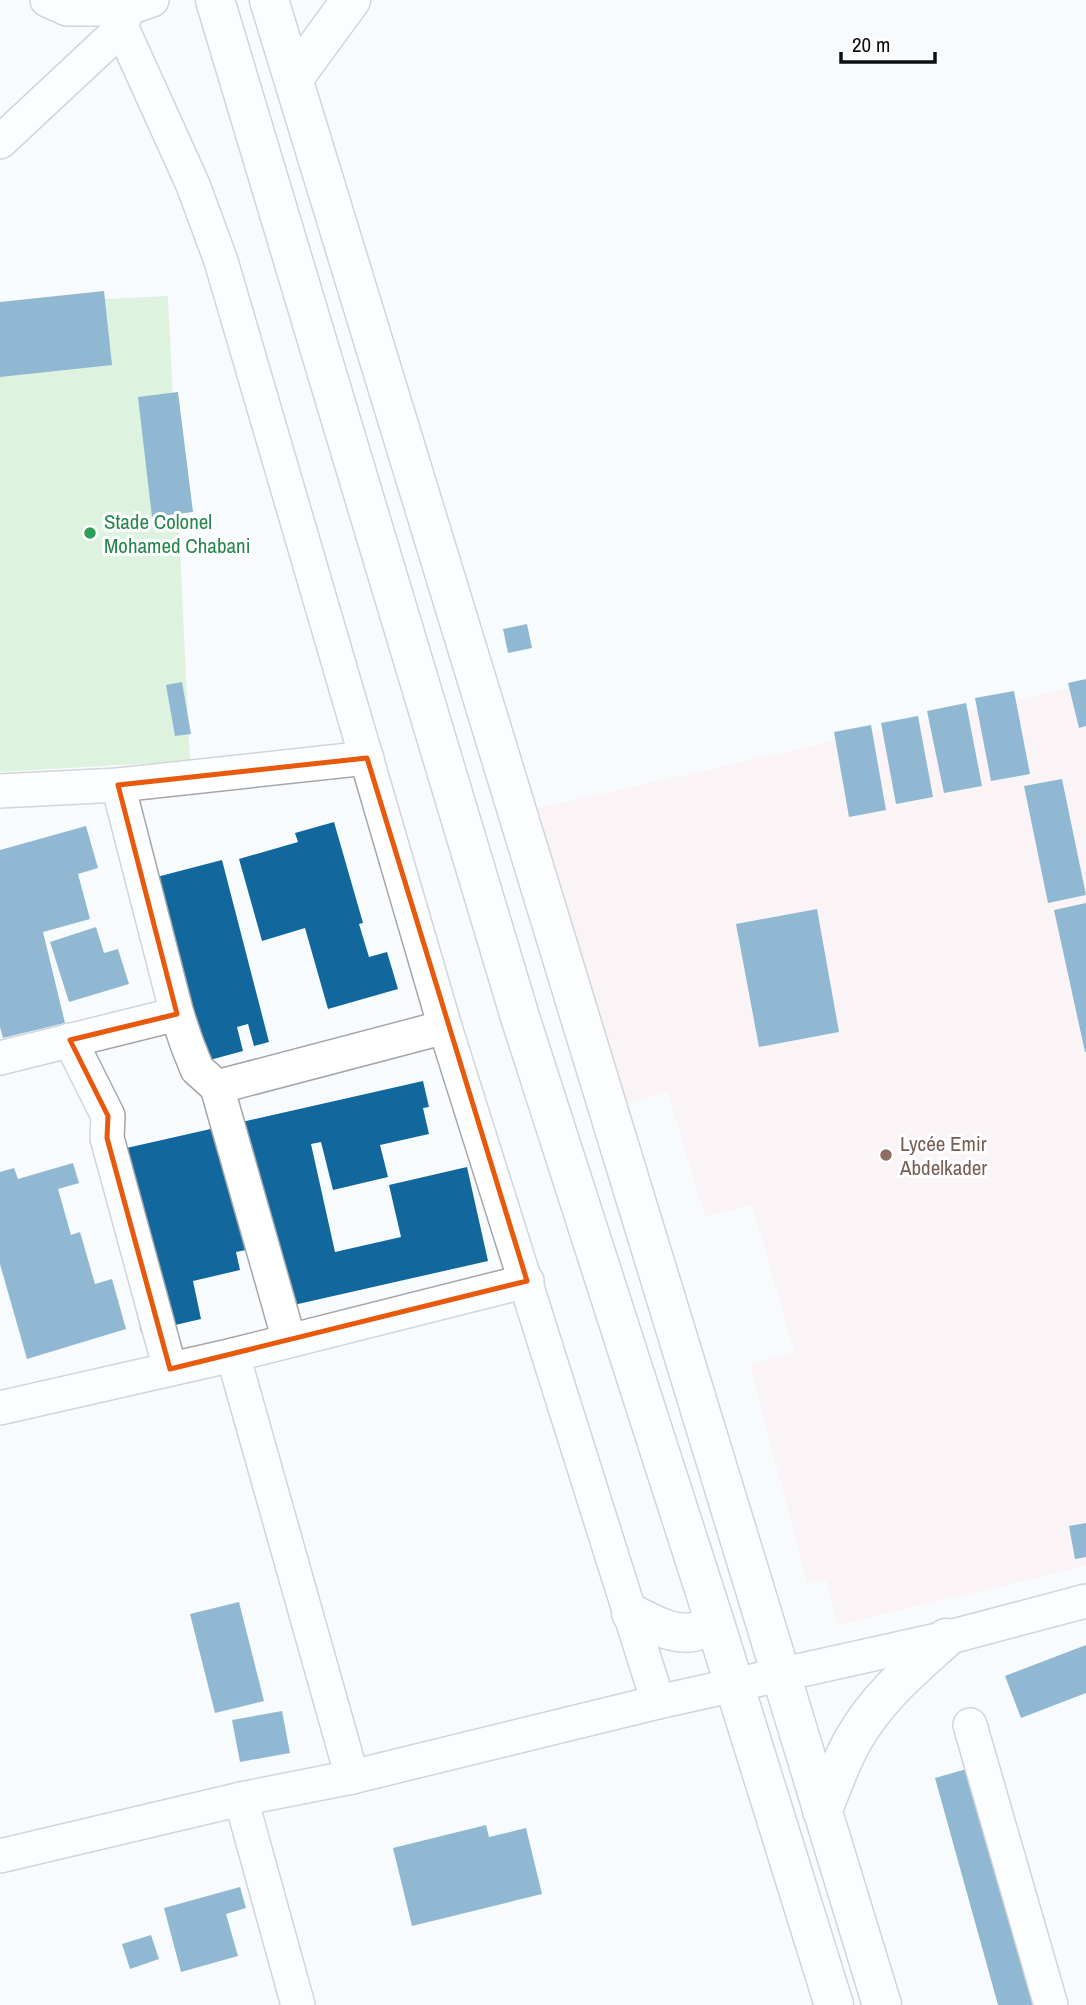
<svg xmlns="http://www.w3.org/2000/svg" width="1086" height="2005" viewBox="0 0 1086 2005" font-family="'Archivo Narrow',sans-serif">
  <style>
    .education { fill: #fceced }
    .green { fill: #bce8bc }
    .building { fill: #12679d }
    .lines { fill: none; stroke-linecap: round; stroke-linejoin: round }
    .minor-casing { stroke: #a4a7aa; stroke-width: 36 }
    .major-casing { stroke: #a4a7aa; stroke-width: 41 }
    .minor { stroke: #fff; stroke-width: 33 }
    .major { stroke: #fff; stroke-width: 38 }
    .marked { fill: none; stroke: #e8590c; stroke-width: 5; stroke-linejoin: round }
    .leisure-dot { fill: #2e9e5b; stroke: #fff; stroke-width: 2.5 }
    .education-dot { fill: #8d6e63; stroke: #fff; stroke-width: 2.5 }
    .labels { text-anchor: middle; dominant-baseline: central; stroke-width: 6; stroke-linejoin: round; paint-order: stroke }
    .leisure-label { font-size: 21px; fill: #27864d; stroke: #fff; text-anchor: start }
    .education-label { font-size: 21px; fill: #785e54; stroke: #fff; text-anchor: start }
  </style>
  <rect width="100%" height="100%" fill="#f8fbfe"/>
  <path class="education" d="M1086 684V1566L838 1625 826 1580 807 1584 750 1365 794 1351 752 1205 705 1217 667 1091 626 1105 538 808Z"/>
  <path class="green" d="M168 296 190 761 0 772V304Z"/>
  <g class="building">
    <path d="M104 291 112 365 0 377V302Z"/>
    <path d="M178 392 193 512 152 517 138 397Z"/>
    <path d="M527 624 532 648 508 653 503 629Z"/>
    <path d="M1086 679V726L1079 728 1068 683Z"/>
    <path d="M182 682 191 734 175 736 166 685Z"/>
    <path d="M1014 691 1030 774 991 781 975 698Z"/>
    <path d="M966 703 982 786 944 793 927 711Z"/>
    <path d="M918 716 933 797 896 804 881 723Z"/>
    <path d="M871 725 886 810 849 817 834 732Z"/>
    <path d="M1062 779 1086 895 1048 903 1024 786Z"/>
    <path d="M334 822 363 923 359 924 369 957 387 952 398 989 328 1009 305 928 262 941 239 859 298 842 295 833Z"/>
    <path d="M86 826 98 868 78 874 90 919 43 932 65 1023 3 1038 0 1027V850Z"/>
    <path d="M222 860 269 1042 254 1046 248 1024 237 1027 243 1051 195 1064 145 880Z"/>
    <path d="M1086 903V1052H1085L1054 910Z"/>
    <path d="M817 909 839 1032 759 1047 736 924Z"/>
    <path d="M96 927 104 953 118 949 129 984 69 1002 50 942Z"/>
    <path d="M423 1081 429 1107 423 1108 429 1134 380 1145 388 1177 333 1190 321 1142 311 1144 335 1252 401 1237 389 1185 467 1167 488 1261 276 1309 261 1247 236 1252 240 1270 193 1281 201 1319 141 1333 100 1154Z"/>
    <path d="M73 1163 79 1183 58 1189 71 1235 80 1232 95 1284 112 1279 126 1329 27 1359 0 1264V1172L14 1168 18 1179Z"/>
    <path d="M1086 1523V1557L1075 1559 1069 1526Z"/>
    <path d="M239 1602 264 1701 215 1713 190 1614Z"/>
    <path d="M1086 1645V1693L1021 1718 1005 1676Z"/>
    <path d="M282 1711 290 1753 240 1762 232 1720Z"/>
    <path d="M991 1762 1058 2005H998L935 1778Z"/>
    <path d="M486 1825 489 1837 526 1828 542 1894 412 1926 393 1848Z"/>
    <path d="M240 1887 246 1908 226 1914 238 1956 181 1972 164 1908Z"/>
    <path d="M151 1935 159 1959 130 1969 122 1944Z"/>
  </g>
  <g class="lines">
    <g class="minor-casing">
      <g id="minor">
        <path d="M47 0 67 9H126L152 0"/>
        <path d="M126 9 122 28 193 185 221 261 445 1027 658 1702"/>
        <path d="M0 142 122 28"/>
        <path d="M118 785 177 1014 187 1044 197 1069 217 1087 289 1340"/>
        <path d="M0 791 118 785 367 758"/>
        <path d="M70 1040 108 1116 107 1138 170 1369"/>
        <path d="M0 1058 177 1014"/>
        <path d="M217 1087 445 1027"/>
        <path d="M233 1355 352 1777"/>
        <path d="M0 1408 233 1355 527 1281"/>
        <path d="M970 1725 1051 2005"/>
        <path d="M241 1799 298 2005"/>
        <path d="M0 1856 241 1799 352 1777 658 1702 946 1638 1086 1601"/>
      </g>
    </g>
    <g class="major-casing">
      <g id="major">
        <path d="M215 0 520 1017 714 1620 834 2005"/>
        <path d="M269 0 882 2005"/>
        <path d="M294 78 351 0"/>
        <path d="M631 1613C650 1623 677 1639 700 1630 705 1628 710 1623 714 1620"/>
        <path d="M822 1811C833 1787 841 1759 855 1737 878 1697 912 1669 946 1638"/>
      </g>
    </g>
    <use href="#minor" class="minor"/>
    <use href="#major" class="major"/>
  </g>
  <path d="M0 0H1086V2005H0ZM367 758 527 1281 170 1369 107 1138 108 1116 70 1040 177 1014 118 785Z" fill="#f8fbfe" fill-opacity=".55" fill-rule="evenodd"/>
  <path class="marked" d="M367 758 527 1281 170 1369 107 1138 108 1116 70 1040 177 1014 118 785Z"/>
  <circle class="leisure-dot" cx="90" cy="533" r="7"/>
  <circle class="education-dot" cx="886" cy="1155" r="7"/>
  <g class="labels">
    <g class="leisure-label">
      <text x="104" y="521">Stade Colonel<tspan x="104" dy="24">Mohamed Chabani</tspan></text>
    </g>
    <g class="education-label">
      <text x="900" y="1143">Lycée Emir<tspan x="900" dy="24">Abdelkader</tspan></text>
    </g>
  </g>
  <path d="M841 52v10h94v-10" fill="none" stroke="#0e0f10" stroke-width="3.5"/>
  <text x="852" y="52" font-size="21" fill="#0e0f10" stroke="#ffffff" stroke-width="5" paint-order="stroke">20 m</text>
</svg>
